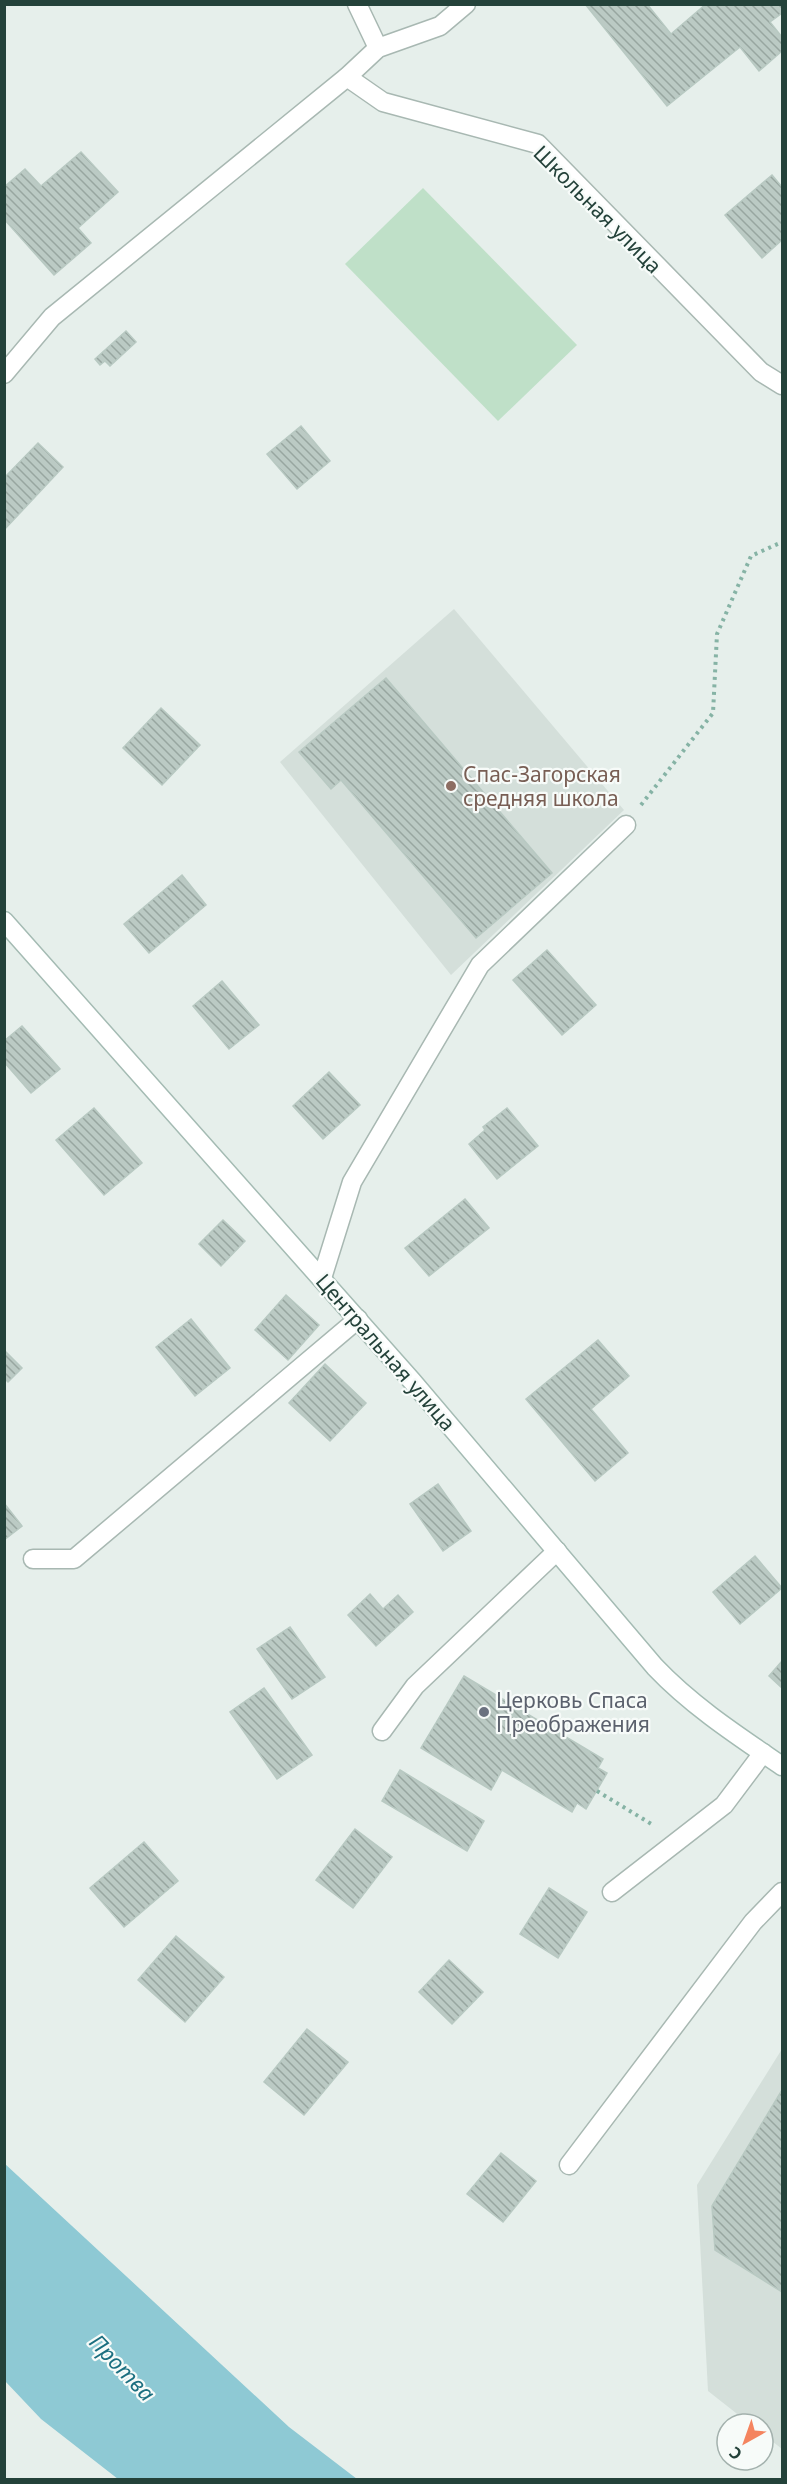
<svg xmlns="http://www.w3.org/2000/svg" width="787" height="2484" viewBox="0 0 787 2484" font-family="'Noto Sans',sans-serif">
  <style>
    .built { fill: #d4dfda }
    .garden { fill: #bfe0c8 }
    .water { fill: #8ec9d4 }
    .building { fill: url(#building-back-hatch); stroke: #b8c9c2; stroke-width: 1.5 }
    .lines { fill: none; stroke-linecap: round; stroke-linejoin: round }
    .lane-casing { stroke: #a8b8b2; stroke-width: 21 }
    .street-casing { stroke: #a8b8b2; stroke-width: 21 }
    .secondary-casing { stroke: #a4bbb3; stroke-width: 21 }
    .path { stroke: #86b3a5; stroke-width: 4; stroke-dasharray: 3 4.5; stroke-linecap: butt }
    .lane { stroke: #fff; stroke-width: 18 }
    .street { stroke: #fff; stroke-width: 18 }
    .secondary { stroke: #fff; stroke-width: 18 }
    .education-dot { fill: #8d6e63; stroke: #f7fbf9; stroke-width: 2 }
    .worship-dot { fill: #6b7280; stroke: #f7fbf9; stroke-width: 2 }
    .labels { text-anchor: middle; dominant-baseline: central; stroke-width: 4.5; stroke-linejoin: round; paint-order: stroke }
    .street-label { font-size: 21px; fill: #24423a; stroke: #f7fbf9 }
    .education-label { font-size: 21px; fill: #785e54; stroke: #f7fbf9; text-anchor: start }
    .worship-label { font-size: 21px; fill: #5b616d; stroke: #f7fbf9; text-anchor: start }
    .water-label { font-size: 22px; font-style: italic; fill: #1c6f80; stroke: #f7fbf9 }
  </style>
  <defs>
    <pattern id="building-back-hatch" width="6" height="6" patternUnits="userSpaceOnUse" patternTransform="scale(1.5)"><rect width="6" height="6" fill="#bbcac4"/><path d="M-1 5l2 2M0 0l6 6M5-1l2 2" fill="none" stroke="#98a6a0"/></pattern>
  </defs>
  <rect width="100%" height="100%" fill="#e6efeb"/>
  <g class="built">
    <path d="M454 609 624 810 451 975 280 762Z"/>
    <path d="M782 2049V2449L763 2434V2424H750L708 2391 697 2185Z"/>
  </g>
  <path class="garden" d="M423 188 577 345 498 421 345 264Z"/>
  <path class="water" d="M4 2163 289 2427 357 2479H118L41 2419 5 2381Z"/>
  <g class="building">
    <path d="M585 4H647L671 34 706 4H782V13L770 22 782 37V51L759 71 740 47 667 106Z"/>
    <path d="M81 152 118 192 78 228 91 243 54 275 4 219V187L25 169 41 186Z"/>
    <path d="M772 175 782 187V240L762 258 725 215Z"/>
    <path d="M126 331 136 342 110 366 105 361 100 365 95 359Z"/>
    <path d="M301 426 330 461 297 489 267 454Z"/>
    <path d="M38 443 63 467 5 529 4 478Z"/>
    <path d="M386 678 552 873 476 938 341 780 331 789 299 752Z"/>
    <path d="M161 708 200 745 162 785 123 748Z"/>
    <path d="M182 875 206 905 149 953 124 924Z"/>
    <path d="M547 950 596 1005 562 1035 513 980Z"/>
    <path d="M222 981 259 1025 229 1049 193 1006Z"/>
    <path d="M22 1026 60 1069 31 1093 4 1062V1041Z"/>
    <path d="M329 1072 360 1105 323 1139 293 1106Z"/>
    <path d="M94 1108 142 1163 104 1195 56 1140Z"/>
    <path d="M507 1108 538 1146 497 1179 469 1144 485 1130 483 1127Z"/>
    <path d="M465 1199 489 1228 429 1276 405 1248Z"/>
    <path d="M223 1220 245 1241 221 1266 199 1244Z"/>
    <path d="M286 1295 319 1325 288 1360 255 1330Z"/>
    <path d="M191 1319 230 1368 195 1396 156 1347Z"/>
    <path d="M598 1340 629 1376 591 1409 628 1453 595 1481 526 1399Z"/>
    <path d="M4 1350 22 1368 8 1382 4 1378Z"/>
    <path d="M325 1364 366 1403 330 1441 289 1403Z"/>
    <path d="M438 1484 471 1531 443 1551 410 1504Z"/>
    <path d="M4 1503 22 1526 4 1540Z"/>
    <path d="M755 1556 782 1588 740 1624 713 1592Z"/>
    <path d="M370 1594 383 1609 398 1595 413 1612 376 1646 348 1615Z"/>
    <path d="M290 1627 325 1677 292 1699 257 1649Z"/>
    <path d="M782 1661V1688L769 1676Z"/>
    <path d="M464 1676 603 1759 598 1768 607 1773 586 1809 577 1803 572 1812 502 1770 491 1790 421 1748Z"/>
    <path d="M264 1688 312 1755 277 1779 230 1712Z"/>
    <path d="M400 1770 484 1821 467 1851 382 1801Z"/>
    <path d="M355 1829 392 1857 353 1908 316 1880Z"/>
    <path d="M144 1842 178 1881 124 1927 90 1888Z"/>
    <path d="M549 1888 587 1912 558 1958 520 1934Z"/>
    <path d="M176 1936 224 1977 185 2022 138 1980Z"/>
    <path d="M449 1960 483 1992 452 2024 419 1992Z"/>
    <path d="M307 2029 348 2062 304 2115 264 2082Z"/>
    <path d="M782 2090V2292L715 2250 712 2206Z"/>
    <path d="M501 2153 536 2181 503 2222 467 2194Z"/>
  </g>
  <g class="lines">
    <g class="lane-casing">
      <g id="lane">
        <path d="M33 1559H74L358 1319"/>
        <path d="M382 1731 415 1686 557 1551"/>
        <path d="M612 1892 724 1805 763 1753"/>
        <path d="M569 2165 753 1922 782 1892"/>
      </g>
    </g>
    <g class="street-casing">
      <g id="street">
        <path d="M357 4 378 48"/>
        <path d="M347 77 383 102 538 144 761 372 782 385"/>
        <path d="M4 374 52 317 347 77 378 48 440 26 466 4"/>
        <path d="M322 1278 352 1182 480 965 626 825"/>
      </g>
    </g>
    <g class="secondary-casing">
      <path id="secondary" d="M4 921 412 1381 655 1667C692 1706 738 1736 782 1766"/>
    </g>
    <g class="path">
      <path d="M641 805 713 713 717 634 751 556 782 542"/>
      <path d="M597 1791 653 1825"/>
    </g>
    <use href="#lane" class="lane"/>
    <use href="#street" class="street"/>
    <use href="#secondary" class="secondary"/>
  </g>
  <circle class="education-dot" cx="451" cy="786" r="6"/>
  <circle class="worship-dot" cx="484" cy="1712" r="6"/>
  <g class="labels">
    <g class="street-label">
      <text transform="translate(598 209) rotate(45)">Школьная улица</text>
      <text transform="translate(386 1352) rotate(49)">Центральная улица</text>
    </g>
    <g class="education-label">
      <text x="463" y="774">Спас-Загорская<tspan x="463" dy="24">средняя школа</tspan></text>
    </g>
    <g class="worship-label">
      <text x="496" y="1700">Церковь Спаса<tspan x="496" dy="24">Преображения</tspan></text>
    </g>
    <g class="water-label">
      <text transform="translate(123 2367) rotate(46)">Протва</text>
    </g>
  </g>
  <rect width="787" height="2484" fill="none" stroke="#24423a" stroke-width="12"/>
  <g transform="translate(745 2442) rotate(220)"><circle r="28" fill="#f7fbf9" stroke="#a3b1ad" stroke-width="1.5"/>
  <path d="M0-4.5L10 22L0 15L-10 22Z" fill="#f4845f"/>
  <text y="-9" font-size="16" font-weight="bold" text-anchor="middle" fill="#24423a">С</text>
  </g>
</svg>
